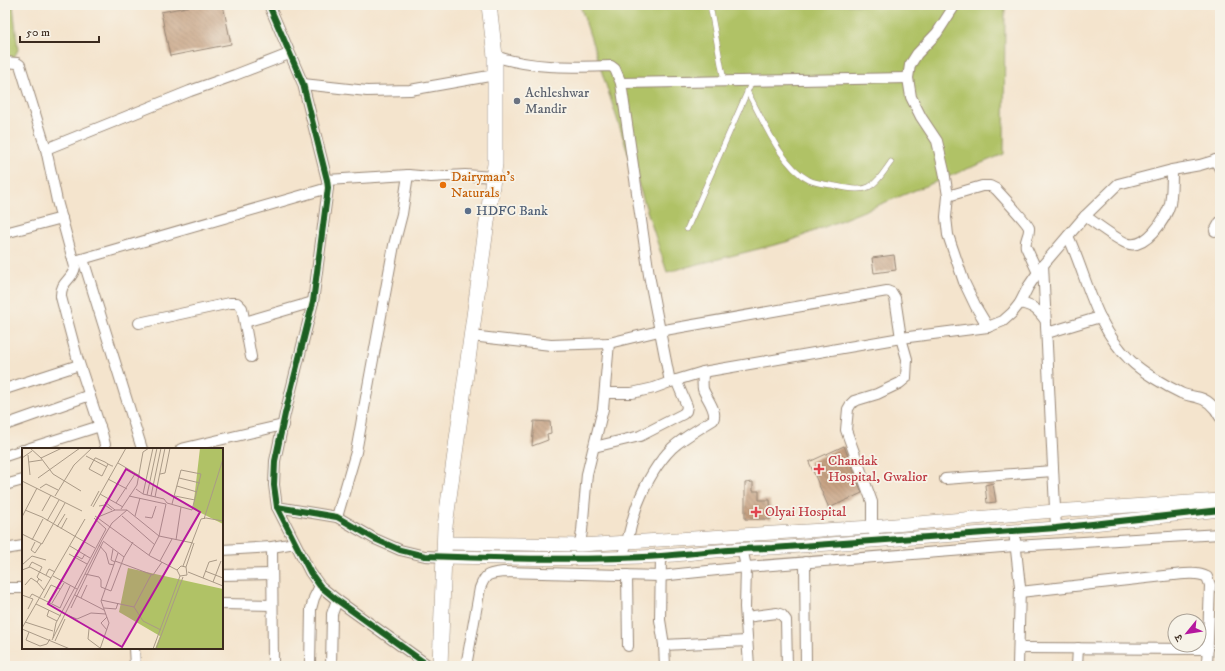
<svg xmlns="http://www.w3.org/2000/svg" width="1225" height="671" viewBox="0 0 1225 671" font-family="'IM FELL DW Pica','Noto Serif Devanagari',serif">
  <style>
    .park { fill: #b0c266; stroke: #767642 }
    .building { fill: url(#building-back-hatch) }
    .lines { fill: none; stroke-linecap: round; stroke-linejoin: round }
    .service-casing { stroke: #988776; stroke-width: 6 }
    .minor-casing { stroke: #988776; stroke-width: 12 }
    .tertiary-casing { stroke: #988776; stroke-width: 14 }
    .secondary-casing { stroke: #988776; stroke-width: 16 }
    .service { stroke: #fff; stroke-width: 5 }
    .minor { stroke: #fff; stroke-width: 10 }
    .tertiary { stroke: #fff; stroke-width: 13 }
    .secondary { stroke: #fff; stroke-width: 15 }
    .cycleway-casing { stroke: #f7f3e8; stroke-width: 8 }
    .cycleway { stroke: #1b5e20; stroke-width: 6 }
    .worship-dot { fill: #6b7280; stroke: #f7f3e8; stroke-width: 1.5 }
    .food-dot { fill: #e8710a; stroke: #f7f3e8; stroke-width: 1.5 }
    .service-dot { fill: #5c6f8a; stroke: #f7f3e8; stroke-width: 1.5 }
    .health-dot { fill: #e0444e; stroke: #f7f3e8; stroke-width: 1.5 }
    .labels { text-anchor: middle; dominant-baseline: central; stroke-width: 3.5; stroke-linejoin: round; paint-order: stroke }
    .worship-label { font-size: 14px; fill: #5b616d; stroke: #f7f3e8; text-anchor: start }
    .food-label { font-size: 14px; fill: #c56008; stroke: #f7f3e8; text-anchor: start }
    .service-label { font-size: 14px; fill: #4e5e75; stroke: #f7f3e8; text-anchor: start }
    .health-label { font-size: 14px; fill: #be3a42; stroke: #f7f3e8; text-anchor: start }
    .inset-road { fill: none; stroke: #aa9a87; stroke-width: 1 }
    .view { fill: #b5179e; fill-opacity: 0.15; stroke: #b5179e; stroke-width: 2 }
    .inset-edge { fill: none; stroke: #3b2a1e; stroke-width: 2 }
  </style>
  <defs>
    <pattern id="building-back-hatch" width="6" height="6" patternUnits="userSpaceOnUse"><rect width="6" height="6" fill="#c6a182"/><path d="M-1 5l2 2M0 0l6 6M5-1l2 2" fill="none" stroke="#a2836a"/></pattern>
  </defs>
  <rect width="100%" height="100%" fill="#f7f3e8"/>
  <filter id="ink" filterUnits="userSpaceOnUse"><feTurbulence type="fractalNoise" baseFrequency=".025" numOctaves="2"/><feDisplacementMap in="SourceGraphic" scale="8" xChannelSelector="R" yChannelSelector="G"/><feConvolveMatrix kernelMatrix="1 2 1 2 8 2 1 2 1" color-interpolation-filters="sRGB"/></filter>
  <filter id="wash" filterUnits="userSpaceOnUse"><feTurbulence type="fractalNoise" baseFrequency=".012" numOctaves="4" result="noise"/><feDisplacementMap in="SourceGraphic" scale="16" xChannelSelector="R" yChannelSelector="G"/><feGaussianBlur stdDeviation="0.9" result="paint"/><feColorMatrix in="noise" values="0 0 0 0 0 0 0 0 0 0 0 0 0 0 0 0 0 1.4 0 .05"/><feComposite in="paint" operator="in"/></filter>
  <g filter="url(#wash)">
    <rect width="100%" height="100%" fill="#f4e4cd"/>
    <g class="park">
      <path d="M5 5H13L18 50 12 61 5 64Z"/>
      <path d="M580 5H1005L1004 154 790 241 667 272Z"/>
    </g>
    <g id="blocks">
      <g class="building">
        <path d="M197 5H223L231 44 170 56 161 12Z"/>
        <path d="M894 255 896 270 874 273 872 258Z"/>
        <path d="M534 421 550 422 551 433 547 434 548 440 532 446Z"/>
        <path d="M844 446 862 493 829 508 809 462Z"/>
        <path d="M753 482V491H759V500H770L771 519H745V483Z"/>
        <path d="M993 483 996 502 987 503 985 485Z"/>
      </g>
    </g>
  </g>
  <g filter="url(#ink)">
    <use href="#blocks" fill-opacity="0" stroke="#988776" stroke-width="1"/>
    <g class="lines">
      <g class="service-casing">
        <g id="service">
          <path d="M710 5 724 81"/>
          <path d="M747 91C762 118 781 166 809 180 817 184 828 184 836 186 870 193 872 189 891 162"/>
          <path d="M687 229 752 81"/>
        </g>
      </g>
      <g class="minor-casing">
        <g id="minor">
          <path d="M269 5 303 84 327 180 328 188 313 302 285 414 275 461 274 485 277 507 310 572 320 586 337 600 429 666"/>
          <path d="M955 5 937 33 917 54 910 65 908 78 911 97 921 117 937 141 944 171 948 196 946 217 948 235 964 282 976 307 988 327"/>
          <path d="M495 56C532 69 572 67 611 66L615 69 621 83 649 275 670 382"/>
          <path d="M5 62 17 63 20 65 46 149 57 201 75 267C73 280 60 281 61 297L77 357 102 433 106 449"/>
          <path d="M621 83 908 78"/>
          <path d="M303 84 367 91 410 90 495 75"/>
          <path d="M46 149 190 91 235 75 289 54"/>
          <path d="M1215 160 1220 169"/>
          <path d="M327 180 408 175 431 177 465 175 493 177"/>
          <path d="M948 196 982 186H990L996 189C1002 196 1027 222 1029 228 1030 235 1024 240 1026 247L1038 273"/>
          <path d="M1085 216C1097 224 1113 237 1126 243 1145 251 1166 219 1170 204 1172 193 1172 181 1172 170"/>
          <path d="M1215 231 1220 222"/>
          <path d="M5 233 62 218"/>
          <path d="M1068 236C1087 277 1095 327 1130 360 1142 372 1166 386 1181 393 1185 395 1191 396 1196 397 1208 399 1215 407 1220 417"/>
          <path d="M83 259 142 449"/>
          <path d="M75 261 328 188"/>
          <path d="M1043 265 1056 528"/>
          <path d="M1020 303C1034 306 1038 310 1046 321"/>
          <path d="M245 322 313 302"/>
          <path d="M139 323 230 303H237L242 308 251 357"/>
          <path d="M1047 333 1100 317"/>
          <path d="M471 336 551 345 609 343 659 331 887 291 892 293 895 298 901 338 907 359 906 378 900 383 877 394 854 401 851 404 848 409 846 430 872 502V527L874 533"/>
          <path d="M5 389 79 365"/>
          <path d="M605 393H632L654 388 670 382 703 372 901 338 988 327 1003 321 1012 313 1020 303 1028 287 1043 265 1085 216 1118 184 1172 170 1200 165 1220 159"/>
          <path d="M5 425 90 395"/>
          <path d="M594 447 640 436 683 414 686 411 687 406 676 380"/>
          <path d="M27 449 100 426"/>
          <path d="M181 449 283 425"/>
          <path d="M5 456 23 450"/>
          <path d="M945 479 1053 471"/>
          <path d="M5 485 23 480"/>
          <path d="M277 507 337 517 375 539 400 550 425 556 444 557"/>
          <path d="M337 517 356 452 394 245 402 214 408 175"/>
          <path d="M1014 531 1020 587 1018 666"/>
          <path d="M580 545 582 531 587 474 603 409 609 343"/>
          <path d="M272 547 273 666"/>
          <path d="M742 548 746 567 745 607 749 666"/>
          <path d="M5 549 23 546"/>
          <path d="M222 550 272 547 295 543"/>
          <path d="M661 556 660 620 664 645 665 666"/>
          <path d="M622 557C629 539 631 521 638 503 646 483 657 463 672 448 684 437 699 429 713 420 718 411 706 398 703 389 702 383 703 378 703 372"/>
          <path d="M805 562 806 666"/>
          <path d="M222 575 272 574"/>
          <path d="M627 575 628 646"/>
          <path d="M5 588H23"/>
          <path d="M1020 592 1173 575C1184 574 1197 572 1207 577L1210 585 1207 666"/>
          <path d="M222 604 272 605"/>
          <path d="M746 617 777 613 782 615 786 620 787 666"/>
          <path d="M664 645 747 641"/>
          <path d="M134 648 135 666"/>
          <path d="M1019 648 1208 649"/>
          <path d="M310 666 311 609 314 598 320 586"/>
          <path d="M331 666 332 614 337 600"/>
          <path d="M466 666 480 588C486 573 488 574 503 572L660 576 746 567 1015 546 1220 534"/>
          <path d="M1077 666 1078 648"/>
        </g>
      </g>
      <g class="tertiary-casing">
        <g id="tertiary">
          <path d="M444 543 580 545 872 527 1055 511 1220 500"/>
          <path d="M444 557C516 558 588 560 661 556 698 553 736 548 773 548L1056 528 1220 510"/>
        </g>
      </g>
      <g class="secondary-casing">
        <path id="secondary" d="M440 666 445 526 495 164V56L489 5"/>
      </g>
      <use href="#service" class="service"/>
      <use href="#minor" class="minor"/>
      <use href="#tertiary" class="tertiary"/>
      <use href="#secondary" class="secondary"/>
      <g class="cycleway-casing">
        <g id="cycleway">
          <path d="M269 5 303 84 327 180 328 188 313 302 285 414 275 461 274 485 277 507 310 572 320 586 337 600 429 666"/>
          <path d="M277 507 337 517 375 539 400 550 425 556C503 559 583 561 661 556 699 553 736 548 773 548L1056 528 1220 510"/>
        </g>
      </g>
      <use href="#cycleway" class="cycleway"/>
    </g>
  </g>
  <circle class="worship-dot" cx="517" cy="101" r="4"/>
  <circle class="food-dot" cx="443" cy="185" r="4"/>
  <circle class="service-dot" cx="468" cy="211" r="4"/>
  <g class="health-dot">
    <path d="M817 463h4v4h4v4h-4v4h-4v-4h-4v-4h4z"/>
    <path d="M754 506h4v4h4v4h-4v4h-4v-4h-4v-4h4z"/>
  </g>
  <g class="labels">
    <g class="worship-label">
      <text x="525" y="93">Achleshwar<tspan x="525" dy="16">Mandir</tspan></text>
    </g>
    <g class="food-label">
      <text x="451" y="177">Dairyman's<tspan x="451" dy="16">Naturals</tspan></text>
    </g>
    <g class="service-label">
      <text x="476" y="211">HDFC Bank</text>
    </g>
    <g class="health-label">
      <text x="828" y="461">Chandak<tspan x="828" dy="16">Hospital, Gwalior</tspan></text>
      <text x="765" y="512">Olyai Hospital</text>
    </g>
  </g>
  <g transform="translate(22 448)">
    <rect width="201" height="201" fill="#f4e4cd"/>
    <path d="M178 0H201V76L171 61ZM106 120 201 141V201H133L138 188 97 164Z" fill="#b0c266"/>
    <path class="inset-road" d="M8 0 19 10 31 26 59 43M6 7 8 27M64 8 85 19M0 10 10 3M19 10 40 0M7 14 20 12M96 15 118 28M86 16 80 28 67 21 73 10H74L76 11 83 14 86 16 90 18H91M138 26 143 25 148 0M16 30 58 0M157 30 178 35M86 31 105 41M0 33 60 63M155 38 175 44M18 40 24 36 36 42M114 41 121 46 142 51 145 55 170 62 179 26 159 22 150 56M78 46 101 59M121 46 131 0M125 47 135 0M33 48 52 17 70 0M107 48 144 56M129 48 139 0M153 48 173 52M133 49 143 0M83 54 93 62M94 55 113 26M69 58 77 43M77 58 83 57 90 62M71 59 104 0M99 61 115 37 121 4 127 0M3 62 20 69 73 100M20 63 29 47M73 68 128 108 155 122M100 68 133 97M113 68 118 50M0 69 15 40M76 69 93 62H105L137 88 171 95M123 69 130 70 134 58M182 71 201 11M25 73 37 52M35 79 43 66M39 81 45 70M0 86 20 96 43 55M137 88 144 56M10 92 21 71M154 92 159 59M81 93 102 109M13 94 9 102 13 105 19 96M77 97 84 105 87 116 92 117M48 98 68 110M91 101 89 112 93 114M47 106 65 116M53 107 60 111 63 106M127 107 137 88M93 113 131 127 140 114M138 113 150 91M0 117 10 108 24 112M161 118 179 71 184 70 201 73M7 119 10 114 20 119 15 129 17 131M164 119 172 95M0 122 8 119 29 130M183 123 201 130M166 124 201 138M63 126 77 129 79 132V139L89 143 102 109 111 94M24 127 27 121 33 124M31 128 55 141M181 130 187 114 195 112M20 133 17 131 15 134 22 142M191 134 199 113M3 137 9 130 15 134M0 147 11 151 6 161M53 147 82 162M8 149 10 146 38 160 48 138M22 150 29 137 38 141M59 150 65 137M79 152 112 159 121 173 139 182M30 155 42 135M14 156 39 168M112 159 129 127M49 160 81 94M82 160 94 161 96 155M27 162 25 168 35 173M45 167 55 171 69 165 84 166M3 174 31 183M0 180 63 71M0 181 48 201M67 181 66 191 78 200M85 182 79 175 85 169M7 184 4 192 18 198 25 196 28 191M31 190 34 175 84 81 72 70M30 192 80 92 90 75 105 62M33 193 43 171M78 201 87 175 79 153 96 105M131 201 158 128 155 122 159 118 164 119 165 127 158 128M134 201 161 129"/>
    <path class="view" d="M104 21 178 64 100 199 26 156Z"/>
    <rect width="201" height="201" class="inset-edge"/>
  </g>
  <rect width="1225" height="671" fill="none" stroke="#f7f3e8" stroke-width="20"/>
  <g transform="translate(1187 633) rotate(240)"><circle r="19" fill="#f7f3e8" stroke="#aca397"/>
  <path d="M0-3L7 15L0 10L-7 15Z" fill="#b5179e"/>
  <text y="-6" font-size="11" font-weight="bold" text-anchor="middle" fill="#3b2a1e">उ</text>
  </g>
  <path d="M20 36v6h79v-6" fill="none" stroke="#3b2a1e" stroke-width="2"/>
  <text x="26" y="36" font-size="12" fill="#3b2a1e" stroke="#f7f3e8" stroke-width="3" paint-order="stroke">50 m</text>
</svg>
